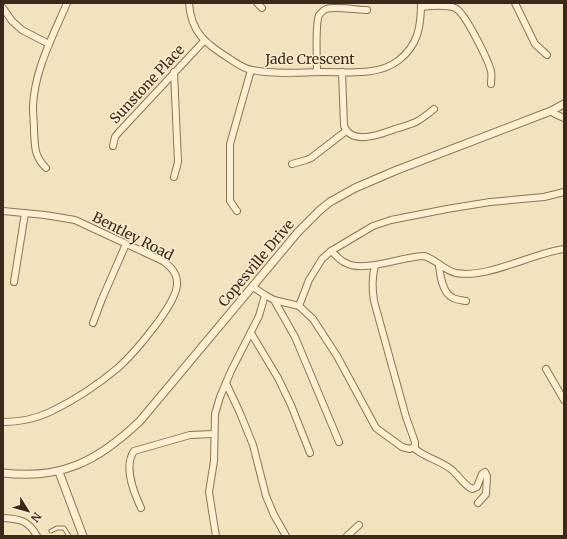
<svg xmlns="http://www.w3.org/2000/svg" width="567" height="539" viewBox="0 0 567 539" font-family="Merriweather,serif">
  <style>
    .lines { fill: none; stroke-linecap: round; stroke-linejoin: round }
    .service-casing { stroke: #8c7356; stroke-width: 5 }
    .minor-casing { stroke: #8c7356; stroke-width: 8 }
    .tertiary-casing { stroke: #8c7356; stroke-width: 9 }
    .service { stroke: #fcf0d3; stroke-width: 3 }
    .minor { stroke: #fcf0d3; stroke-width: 6 }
    .tertiary { stroke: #fcf0d3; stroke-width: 7 }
    .labels { text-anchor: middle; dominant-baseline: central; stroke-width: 3; stroke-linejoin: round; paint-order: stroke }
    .street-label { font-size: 14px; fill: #3a2a1b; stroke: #f8eccf }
  </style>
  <rect width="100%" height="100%" fill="#f2e3bf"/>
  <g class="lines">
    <g class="service-casing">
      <path id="service" d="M51 531 57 528H64L69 536"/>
    </g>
    <g class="minor-casing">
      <g id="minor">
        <path d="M189 3C191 33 206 44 230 59 236 63 244 69 252 70 275 75 301 72 325 72 349 72 379 76 399 60 418 45 421 27 421 3"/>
        <path d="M257 3 262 8"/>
        <path d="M515 3 535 44 547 55"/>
        <path d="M421 7C432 6 445 4 455 8 465 12 488 60 491 71 492 75 491 80 491 84"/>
        <path d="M3 8 12 21 22 30 49 44"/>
        <path d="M174 72 178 162 174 177"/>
        <path d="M317 72C317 60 315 25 319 15 321 13 323 10 326 9 334 6 358 10 367 10"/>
        <path d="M342 72 344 126C352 146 381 134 395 129 402 127 409 125 416 122 423 118 428 114 434 109"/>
        <path d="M551 111 555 114 564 118"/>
        <path d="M113 146 115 137 119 132 204 41"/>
        <path d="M292 164 306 160 311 158 346 131"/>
        <path d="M46 168C34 156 35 147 34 131 34 123 33 115 33 107 34 71 53 36 67 3"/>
        <path d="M3 211 45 215 75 220 163 261C171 267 177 273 177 283 178 303 134 353 119 367 100 383 73 401 50 412 35 419 20 422 3 422"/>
        <path d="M237 211 230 201V144L251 70"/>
        <path d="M331 251C336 255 340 261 346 263 363 273 404 256 424 256 436 259 443 270 456 273 487 279 533 253 564 249"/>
        <path d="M439 265C440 275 442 293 453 298 457 300 462 300 466 301"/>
        <path d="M14 282 25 213"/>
        <path d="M265 295 274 300 299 306 309 280 322 259 331 251 373 226 391 220 447 209 490 202 544 197 564 192"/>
        <path d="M274 300 295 337 339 442"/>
        <path d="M299 306 313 319 337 356 376 428 402 447 410 449 415 446V442L406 417 374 301C372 289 372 277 375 265"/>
        <path d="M93 323 102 299 126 244"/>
        <path d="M251 333 278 378 291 405 310 453"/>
        <path d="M546 369 564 400"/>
        <path d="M226 383 240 413 253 445 266 496 274 515 286 536"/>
        <path d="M414 448C425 458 440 460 452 470 459 476 464 485 472 489L477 487 482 474 485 472 487 476 486 494 478 503"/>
        <path d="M141 508C134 493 123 467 134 451L190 435 214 434"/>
        <path d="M3 518C20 519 28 520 37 536"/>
        <path d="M216 536 209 492 214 461 215 414 220 397 231 371 259 316 265 295 253 287"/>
        <path d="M347 536 359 525"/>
      </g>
    </g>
    <g class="tertiary-casing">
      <g id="tertiary">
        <path d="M59 472 83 536"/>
        <path d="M3 473C62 480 98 461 140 421L298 232 320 210 330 202 355 188 397 170 551 111 564 104"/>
      </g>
    </g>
    <use href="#service" class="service"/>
    <use href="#minor" class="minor"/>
    <use href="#tertiary" class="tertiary"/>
  </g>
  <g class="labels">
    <g class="street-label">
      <text x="310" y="59">Jade Crescent</text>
      <text transform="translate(147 84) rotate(-47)">Sunstone Place</text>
      <text transform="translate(133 236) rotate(27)">Bentley Road</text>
      <text transform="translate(256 263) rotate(-50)">Copesville Drive</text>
    </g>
  </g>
  <rect width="567" height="539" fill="none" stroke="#3a2a1b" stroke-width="8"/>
  <g transform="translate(28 511) rotate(127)" stroke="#f8eccf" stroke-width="3" paint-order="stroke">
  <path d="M0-3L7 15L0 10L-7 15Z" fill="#3a2a1b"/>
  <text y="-6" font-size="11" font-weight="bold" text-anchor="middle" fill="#3a2a1b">N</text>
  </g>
</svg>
